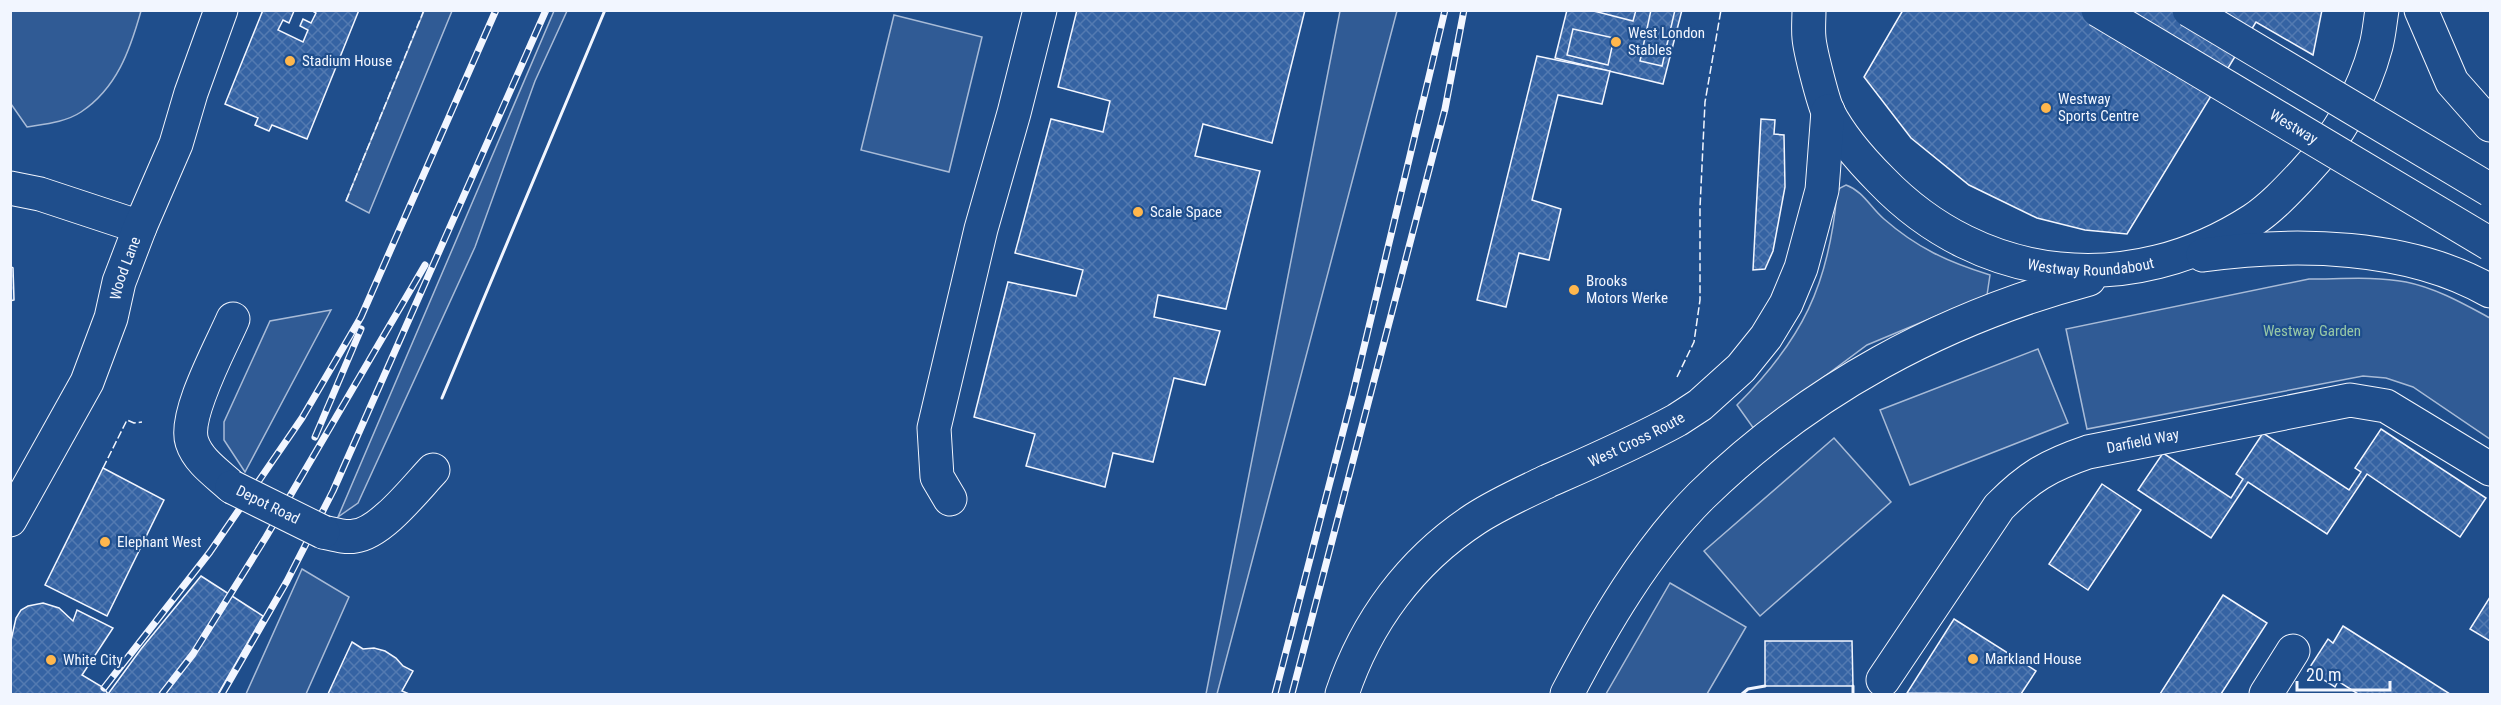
<svg xmlns="http://www.w3.org/2000/svg" width="2501" height="705" viewBox="0 0 2501 705" font-family="'Roboto Condensed',sans-serif">
  <style>
    .green { fill: #305b95; stroke: #a8bbd7; stroke-width: 1.5 }
    .building { fill: url(#building-cross-hatch); stroke: #f2f6ff; stroke-width: 1.5 }
    .lines { fill: none; stroke-linecap: round; stroke-linejoin: round }
    .minor-casing { stroke: #f2f6ff; stroke-width: 35 }
    .major-casing { stroke: #f2f6ff; stroke-width: 35 }
    .highway-casing { stroke: #f2f6ff; stroke-width: 35 }
    .minor { stroke: #1f4e8c; stroke-width: 33 }
    .major { stroke: #1f4e8c; stroke-width: 33 }
    .highway { stroke: #1f4e8c; stroke-width: 33 }
    .rail-casing { stroke: #f2f6ff; stroke-width: 7 }
    .rail { stroke: #1f4e8c; stroke-width: 4.5; stroke-dasharray: 14; stroke-linecap: butt }
    .minor-bridge-casing { stroke: #f2f6ff; stroke-width: 35; stroke-linecap: butt }
    .highway-bridge-casing { stroke: #f2f6ff; stroke-width: 35; stroke-linecap: butt }
    .minor-bridge { stroke: #1f4e8c; stroke-width: 33 }
    .highway-bridge { stroke: #1f4e8c; stroke-width: 33 }
    .fence { stroke: #f2f6ff; stroke-width: 1.5; stroke-dasharray: 8 3; stroke-linecap: butt }
    .wall { stroke: #f2f6ff; stroke-width: 3 }
    .poi-dot { fill: #ffb74d; stroke: #1f4e8c; stroke-width: 2 }
    .labels { text-anchor: middle; dominant-baseline: central; stroke-width: 4.5; stroke-linejoin: round; paint-order: stroke }
    .poi-label { font-size: 15px; fill: #f2f6ff; stroke: #1f4e8c; text-anchor: start }
    .street-label { font-size: 15px; fill: #f2f6ff; stroke: #1f4e8c }
    .park-label { font-size: 15px; fill: #97c8a6; stroke: #1f4e8c }
  </style>
  <defs>
    <pattern id="building-cross-hatch" width="8" height="8" patternUnits="userSpaceOnUse" patternTransform="scale(1.5)"><rect width="8" height="8" fill="#3563a3"/><path d="M0 0l8 8M0 8l8-8" fill="none" stroke="#537ab1"/></pattern>
  </defs>
  <rect width="100%" height="100%" fill="#1f4e8c"/>
  <g class="green">
    <path d="M10 11 11 10 141 11C130 50 117 88 81 112 66 122 45 124 27 127L11 104Z"/>
    <path d="M424 11H452L369 213 346 201Z"/>
    <path d="M554 11H567L535 81 475 247 358 503 338 517Z"/>
    <path d="M1340 11H1397L1217 694H1206Z"/>
    <path d="M894 15 982 37 949 172 861 150Z"/>
    <path d="M1846 185C1863 191 1871 208 1884 219 1917 248 1948 262 1990 275L1987 295 1867 345 1754 429 1737 405C1802 340 1829 285 1837 193L1840 188Z"/>
    <path d="M2309 279C2341 279 2375 276 2406 282 2436 288 2464 304 2490 318V439L2413 387 2386 378 2363 376 2087 429 2066 329Z"/>
    <path d="M331 310 245 472 224 440V422L270 321Z"/>
    <path d="M2038 349 2068 423 1910 485 1880 410Z"/>
    <path d="M1834 438 1891 502 1760 616 1704 551Z"/>
    <path d="M302 569 349 597 306 694H246Z"/>
    <path d="M1670 583 1746 627 1707 694H1606Z"/>
  </g>
  <g class="building">
    <path d="M263 10 294 11 289 23 283 20 278 30 303 42 308 30 300 26 303 19 311 23 316 13 311 10H359L307 139 272 125 269 131 255 125 258 118 225 104Z"/>
    <path d="M1077 10H1305L1272 143 1203 124 1195 156 1260 171 1226 309 1158 295 1154 317 1220 331 1205 385 1174 378 1153 462 1113 453 1105 487 1026 466 1035 434 974 417 1008 282 1076 296 1083 270 1015 253 1051 119 1103 132 1110 101 1058 87Z"/>
    <path d="M1567 10H1682L1663 84 1555 58Z"/>
    <path d="M1590 10H1636L1633 21Z"/>
    <path d="M1651 10H1675L1662 66 1640 61Z"/>
    <path d="M1903 10H2322L2313 55 2256 22 2127 234 2085 230 2037 218 1969 185 1911 138 1864 77Z"/>
    <path d="M1573 29 1614 38 1608 65 1567 55Z"/>
    <path d="M1537 56 1610 71 1602 104 1558 95 1532 200 1561 209 1549 260 1519 253 1506 307 1477 300Z"/>
    <path d="M1761 119 1775 120 1774 134 1784 135 1785 187 1773 251 1765 269 1753 270Z"/>
    <path d="M10 266 13 268 14 300 10 301Z"/>
    <path d="M2381 429 2486 498 2460 537 2367 474 2327 534 2248 482 2211 538 2138 490 2163 453 2231 498 2243 479 2236 474 2263 433 2349 490 2361 472 2355 468Z"/>
    <path d="M103 468 164 500 107 616 45 585Z"/>
    <path d="M2102 484 2141 510 2088 590 2049 564Z"/>
    <path d="M201 576 263 616 218 694H108L141 649Z"/>
    <path d="M2223 595 2267 623 2221 694H2160Z"/>
    <path d="M2490 597V641L2470 629Z"/>
    <path d="M43 603 59 608 73 621 77 610 113 628 82 675 104 688 108 694H10V645L16 618 21 610 28 606Z"/>
    <path d="M1954 619 2036 671 2021 694 1907 693Z"/>
    <path d="M2343 626 2450 694H2358L2338 681 2335 687 2308 670 2328 639 2333 643Z"/>
    <path d="M1765 641H1852L1853 686H1765Z"/>
    <path d="M352 642 363 649 374 648 385 651 396 658 403 666 413 671 402 691 409 694H328Z"/>
  </g>
  <g class="lines">
    <g class="minor-casing">
      <g id="minor">
        <path d="M10 188 40 194 140 227"/>
        <path d="M232 487C218 474 198 461 192 442 183 415 222 345 233 319"/>
        <path d="M950 499 937 477 934 428 981 229 1014 113 1040 10"/>
        <path d="M323 532C333 534 345 538 355 536 381 533 415 489 433 470"/>
        <path id="s1" d="M1883 680 1999 507C2029 477 2047 466 2088 452L2350 400 2386 406 2490 469"/>
        <path d="M2266 694 2293 651"/>
      </g>
    </g>
    <g class="major-casing">
      <g id="major">
        <path id="s2" d="M10 520 87 382 111 318 119 282 140 227 176 144 191 93 221 10"/>
      </g>
    </g>
    <g class="highway-casing">
      <g id="highway">
        <path id="s3" d="M1809 10C1809 19 1808 29 1809 38 1810 51 1823 101 1828 112 1841 137 1861 160 1881 180 1982 285 2131 299 2253 220 2271 208 2287 191 2303 174 2337 138 2363 95 2376 46 2379 35 2380 22 2382 10"/>
        <path d="M2421 10 2452 82 2490 125"/>
        <path d="M2203 255C2295 242 2408 244 2490 291"/>
        <path id="s4" d="M1342 694C1366 622 1411 561 1475 519 1498 504 1523 493 1548 481 1591 462 1635 443 1677 420L1700 405 1741 368 1766 337 1786 304 1801 268 1822 190 1828 111"/>
        <path d="M1567 694C1603 625 1646 551 1701 496 1809 390 1943 318 2089 279"/>
      </g>
    </g>
    <use href="#minor" class="minor"/>
    <use href="#major" class="major"/>
    <use href="#highway" class="highway"/>
    <g class="rail-casing">
      <g id="rail">
        <path d="M315 437 361 329"/>
        <path d="M104 688 210 552 302 418 361 317 496 10"/>
        <path d="M162 694 193 654 266 537 425 265"/>
        <path d="M222 694 287 581 333 491 546 10"/>
        <path d="M1275 694 1353 393 1445 10"/>
        <path d="M1292 694 1445 109 1464 10"/>
      </g>
    </g>
    <use href="#rail" class="rail"/>
    <g class="minor-bridge-casing">
      <g id="minor-bridge">
        <path id="s5" d="M232 487 323 532"/>
      </g>
    </g>
    <g class="highway-bridge-casing">
      <g id="highway-bridge">
        <path id="s6" d="M2098 10 2490 244"/>
        <path d="M2189 10 2490 190"/>
      </g>
    </g>
    <use href="#minor-bridge" class="minor-bridge"/>
    <use href="#highway-bridge" class="highway-bridge"/>
    <g class="fence">
      <path d="M346 201 424 10"/>
      <path d="M1677 377 1694 342 1700 300V208L1705 102 1721 10"/>
      <path d="M103 468 127 420 134 423 142 422"/>
    </g>
    <g class="wall">
      <path d="M442 398 605 10"/>
      <path d="M1853 686V694"/>
      <path d="M1742 694 1748 689 1765 686"/>
    </g>
  </g>
  <g class="poi-dot">
    <circle cx="1616" cy="42" r="6"/>
    <circle cx="290" cy="61" r="6"/>
    <circle cx="2046" cy="108" r="6"/>
    <circle cx="1138" cy="212" r="6"/>
    <circle cx="1574" cy="290" r="6"/>
    <circle cx="105" cy="542" r="6"/>
    <circle cx="1973" cy="659" r="6"/>
    <circle cx="51" cy="660" r="6"/>
  </g>
  <g class="labels">
    <g class="poi-label">
      <text x="1628" y="33">West London<tspan x="1628" dy="17">Stables</tspan></text>
      <text x="302" y="61">Stadium House</text>
      <text x="2058" y="99">Westway<tspan x="2058" dy="17">Sports Centre</tspan></text>
      <text x="1150" y="212">Scale Space</text>
      <text x="1586" y="281">Brooks<tspan x="1586" dy="17">Motors Werke</tspan></text>
      <text x="117" y="542">Elephant West</text>
      <text x="1985" y="659">Markland House</text>
      <text x="63" y="660">White City</text>
    </g>
    <g class="street-label">
      <text stroke="none"><textPath href="#s6" startOffset="228">Westway</textPath></text>
      <text stroke="none"><textPath href="#s3" startOffset="426">Westway Roundabout</textPath></text>
      <text stroke="none"><textPath href="#s2" startOffset="278">Wood Lane</textPath></text>
      <text stroke="none"><textPath href="#s4" startOffset="404">West Cross Route</textPath></text>
      <text stroke="none"><textPath href="#s1" startOffset="370">Darfield Way</textPath></text>
      <text stroke="none"><textPath href="#s5" startOffset="40">Depot Road</textPath></text>
    </g>
    <g class="park-label">
      <text x="2312" y="331">Westway Garden</text>
    </g>
  </g>
  <rect width="2501" height="705" fill="none" stroke="#f2f6ff" stroke-width="24"/>
  <path d="M2297 681v9h93v-9" fill="none" stroke="#f2f6ff" stroke-width="3"/>
  <text x="2306" y="681" font-size="18" fill="#f2f6ff" stroke="#1f4e8c" stroke-width="4.5" paint-order="stroke">20 m</text>
</svg>
